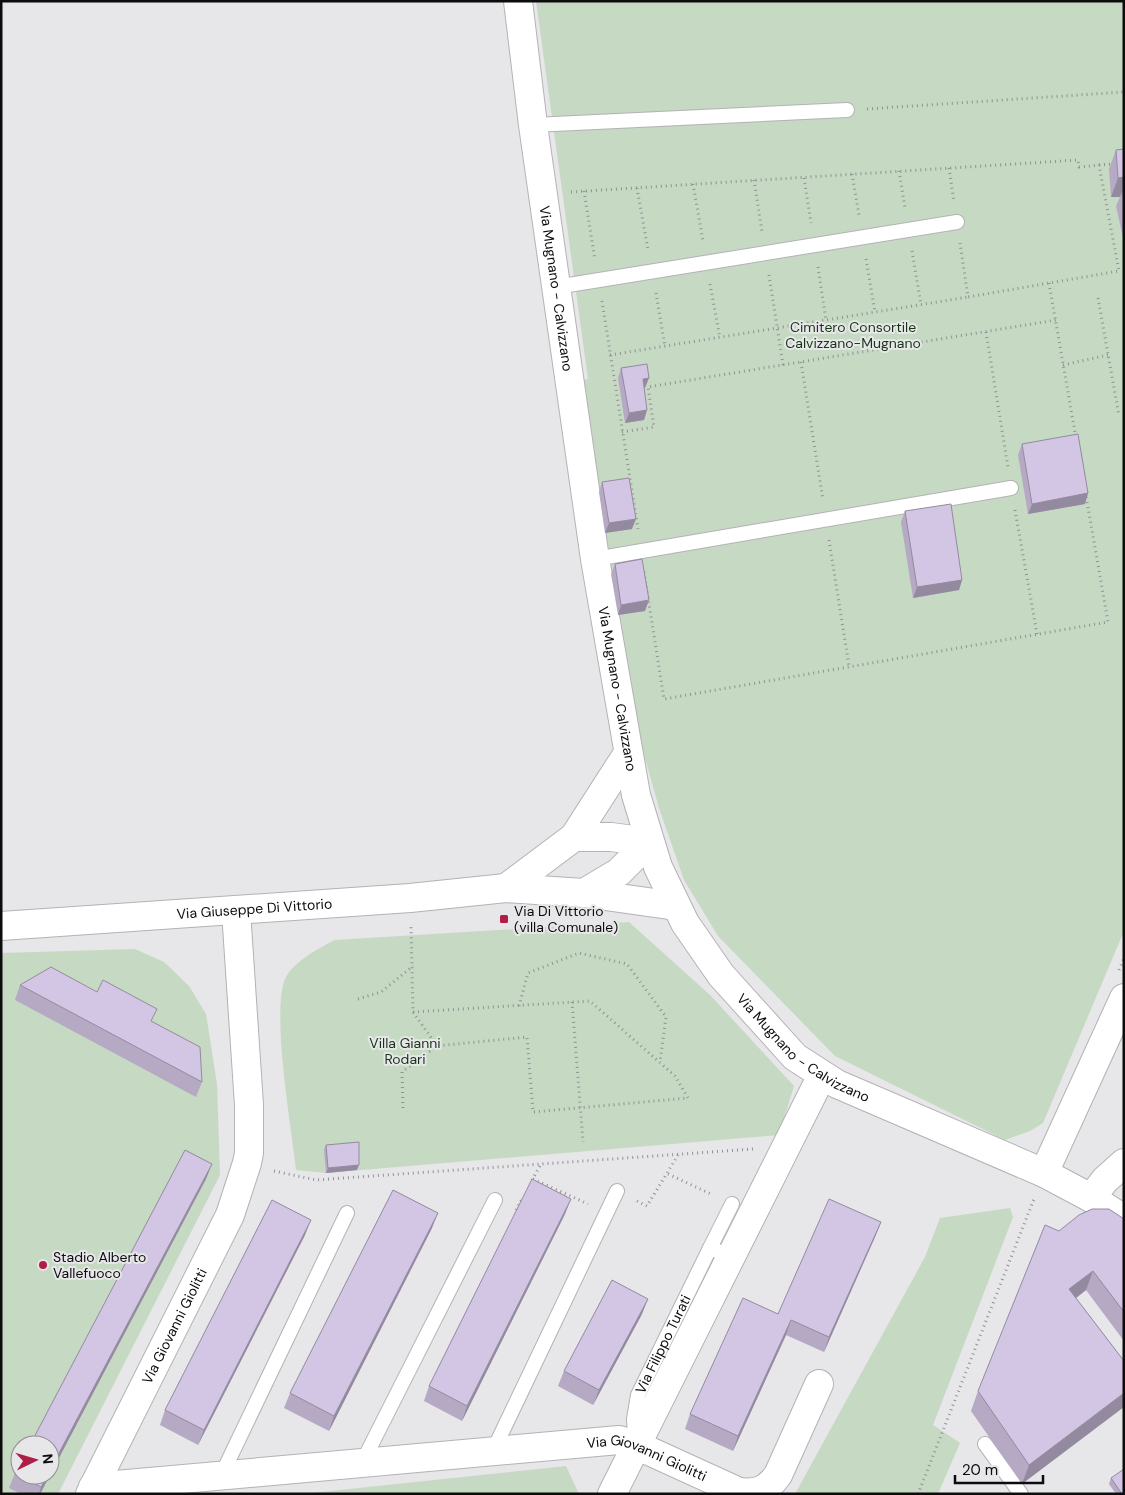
<svg xmlns="http://www.w3.org/2000/svg" width="1125" height="1495" viewBox="0 0 1125 1495" font-family="'DM Sans',sans-serif">
  <style>
    .green { fill: #c6d9c3; fill-rule: evenodd }
    .lines { fill: none; stroke-linecap: round; stroke-linejoin: round }
    .lane-casing { stroke: #b3b2b5; stroke-width: 16 }
    .street-casing { stroke: #b3b2b5; stroke-width: 30 }
    .path { stroke: #929294; stroke-width: 3; stroke-dasharray: 1 4; stroke-linecap: butt }
    .lane { stroke: #fff; stroke-width: 14 }
    .street { stroke: #fff; stroke-width: 28 }
    .wall { fill: #b5a9c4 }
    .shaded-wall { fill: #948aa0 }
    .building { fill: #d3c5e4; stroke: #948aa0 }
    .poi-dot { fill: #b01d48; stroke: #e7e6e9; stroke-width: 2 }
    .labels { text-anchor: middle; dominant-baseline: central; stroke-width: 4; stroke-linejoin: round; paint-order: stroke }
    .street-label { font-size: 14px; fill: #0c0c0d; stroke: #e7e6e9 }
    .park-label { font-size: 14px; fill: #143711; stroke: #e7e6e9 }
    .poi-label { font-size: 14px; fill: #0c0c0d; stroke: #e7e6e9; text-anchor: start }
  </style>
  <rect width="100%" height="100%" fill="#e7e6e9"/>
  <g class="green">
    <path d="M536 1H1124V931L1043 1123 1030 1131 1005 1140 835 1056 718 936 684 880 659 808 635 722 581 380 588 379Z"/>
    <path d="M629 922 710 995 794 1086 779 1135 326 1173 296 1170C292 1130 270 1008 286 977 295 961 319 948 335 940Z"/>
    <path d="M135 949 164 962 189 986 206 1014 217 1084 220 1175 58 1494H1V953ZM20 1445H50V1475H20Z"/>
    <path d="M1010 1208 1013 1217 933 1425 960 1443 938 1494H795L925 1257 940 1218Z"/>
    <path d="M566 1466 579 1494H302Z"/>
  </g>
  <g class="lines">
    <g class="lane-casing">
      <g id="lane">
        <path d="M533 125 847 110"/>
        <path d="M556 287 957 222"/>
        <path d="M595 559 1011 488"/>
        <path d="M710 1248 732 1204"/>
        <path id="s1" d="M635 1438 634 1419 638 1395 710 1248 730 1256"/>
        <path d="M985 1444 1021 1494"/>
        <path d="M493 1451 617 1191"/>
        <path d="M362 1463 495 1200"/>
        <path d="M221 1476 347 1213"/>
      </g>
    </g>
    <g class="street-casing">
      <g id="street">
        <path id="s2" d="M518 1 533 125 595 559 636 795 658 867 685 923 721 975 795 1057 837 1084 1044 1173 1091 1198 1124 1219"/>
        <path d="M574 837H611L649 842"/>
        <path d="M506 888 574 837 628 753"/>
        <path d="M584 893 619 872 649 842"/>
        <path id="s3" d="M1 926 410 898 506 888 584 893 676 906"/>
        <path d="M1044 1173 1124 998"/>
        <path d="M1091 1198 1105 1180 1124 1163"/>
        <path id="s4" d="M93 1487 619 1440 636 1445 739 1492C758 1494 767 1490 778 1475L819 1384"/>
        <path id="s5" d="M90 1494 230 1215 247 1163 249 1153V1105L236 911"/>
        <path d="M612 1494 822 1075"/>
      </g>
    </g>
    <g class="path">
      <path d="M867 109 1124 92"/>
      <path d="M1099 165 1114 164"/>
      <path d="M949 168 954 202"/>
      <path d="M899 171 905 208"/>
      <path d="M852 174 859 215"/>
      <path d="M804 178 811 223"/>
      <path d="M754 180 762 232"/>
      <path d="M693 184 703 241"/>
      <path d="M637 188 648 250"/>
      <path d="M584 191 595 260"/>
      <path d="M571 192 1078 160 1079 167 1099 165 1119 271 968 297 960 243"/>
      <path d="M912 251 921 305"/>
      <path d="M866 259 875 312"/>
      <path d="M818 267 826 320"/>
      <path d="M769 275 783 365"/>
      <path d="M1049 283 1076 438"/>
      <path d="M710 284 720 338"/>
      <path d="M656 293 665 347"/>
      <path d="M1098 298 1119 416"/>
      <path d="M602 301 638 529"/>
      <path d="M986 332 1008 467"/>
      <path d="M610 355 968 297"/>
      <path d="M801 362 823 500"/>
      <path d="M1063 365 1108 355"/>
      <path d="M622 432 654 427 648 387 1056 320"/>
      <path d="M1015 510 1037 634"/>
      <path d="M829 540 849 666"/>
      <path d="M644 572 664 699 1108 622 1086 496"/>
      <path d="M1119 970 1124 958"/>
      <path d="M358 999 381 992 413 966"/>
      <path d="M572 1002 583 1142"/>
      <path d="M519 1006 528 973 579 953 627 964 666 1017 660 1062"/>
      <path d="M413 1012 590 1001 675 1076 688 1098 533 1112 527 1037 437 1046"/>
      <path d="M403 1108 402 1072 437 1046 413 1012 411 926"/>
      <path d="M274 1171 316 1180 753 1149"/>
      <path d="M668 1174 713 1195"/>
      <path d="M533 1179 588 1204"/>
      <path d="M532 1180 541 1164"/>
      <path d="M637 1201 647 1206 678 1155"/>
      <path d="M516 1210 522 1199"/>
      <path d="M918 1494 1034 1199"/>
    </g>
    <use href="#lane" class="lane"/>
    <use href="#street" class="street"/>
  </g>
  <g class="wall">
    <path d="M1124 149V242L1116 206 1120 197H1111L1109 169 1116 150Z"/>
    <path d="M621 368 645 388 644 389 647 410 644 420 625 423 618 378Z"/>
    <path d="M1022 444 1088 493 1085 504 1028 514 1018 455Z"/>
    <path d="M602 482 632 529 605 533 599 492Z"/>
    <path d="M905 511 962 580 959 590 913 598 901 522Z"/>
    <path d="M615 564 645 611 618 615 611 574Z"/>
    <path d="M20 985 153 1022 202 1082 196 1097 15 1000Z"/>
    <path d="M326 1145 357 1170 326 1173 324 1150Z"/>
    <path d="M565 1214 462 1421 424 1401 429 1386Z"/>
    <path d="M1124 1219V1341L1086 1290 1076 1298 1124 1361 1022 1484 971 1411 978 1391 1059 1231Z"/>
    <path d="M881 1222 875 1237 824 1352 786 1335 733 1451 685 1429 690 1414 778 1314Z"/>
    <path d="M432 1228 329 1431 284 1408 290 1393Z"/>
    <path d="M305 1235 198 1445 160 1425 165 1410Z"/>
    <path d="M642 1314 593 1405 558 1386 564 1371Z"/>
    <path d="M15 1473 50 1475 40 1494H21L9 1488Z"/>
    <path d="M1111 1478 1124 1494H1116L1109 1484Z"/>
  </g>
  <g class="shaded-wall">
    <path d="M1124 177V196L1122 191 1120 197H1111L1118 178Z"/>
    <path d="M649 378 645 388 639 390 643 379Z"/>
    <path d="M647 410 644 420 625 423 629 413Z"/>
    <path d="M1088 493 1085 504 1028 514 1032 504Z"/>
    <path d="M636 519 632 529 605 533 609 523Z"/>
    <path d="M962 580 959 590 913 598 917 587Z"/>
    <path d="M649 600 645 611 618 615 621 605Z"/>
    <path d="M212 1164 206 1179 50 1475V1470Z"/>
    <path d="M359 1165 357 1170 326 1173 328 1168Z"/>
    <path d="M571 1199 565 1214 462 1421 467 1406Z"/>
    <path d="M438 1213 432 1228 329 1431 334 1416Z"/>
    <path d="M311 1220 305 1235 198 1445 204 1430Z"/>
    <path d="M881 1222 875 1237 824 1352 829 1337Z"/>
    <path d="M1093 1271 1086 1290 1062 1309 1069 1289Z"/>
    <path d="M648 1299 642 1314 593 1405 599 1390Z"/>
    <path d="M791 1320 786 1335 733 1451 738 1436Z"/>
    <path d="M1124 1393V1407L1022 1484 1029 1465Z"/>
    <path d="M48 1475H50L40 1494H39L41 1487Z"/>
  </g>
  <g class="building">
    <path d="M1124 149V177L1118 178 1116 150Z"/>
    <path d="M1122 191H1124V201Z"/>
    <path d="M647 364 649 378 643 379 647 410 629 413 621 368Z"/>
    <path d="M1078 434 1088 493 1032 504 1022 444Z"/>
    <path d="M629 478 636 519 609 523 602 482Z"/>
    <path d="M951 504 962 580 917 587 905 511Z"/>
    <path d="M642 559 649 600 621 605 615 564Z"/>
    <path d="M51 967 97 992 103 980 157 1009 151 1021 200 1047 202 1082 20 985Z"/>
    <path d="M359 1142V1165L328 1168 326 1145Z"/>
    <path d="M185 1150 212 1164 50 1470V1445H30Z"/>
    <path d="M532 1179 571 1199 467 1406 429 1386Z"/>
    <path d="M393 1190 438 1213 334 1416 290 1393Z"/>
    <path d="M829 1199 881 1222 829 1337 791 1320 738 1436 690 1414 743 1298 778 1314Z"/>
    <path d="M272 1200 311 1220 204 1430 165 1410Z"/>
    <path d="M1092 1209H1109L1124 1219V1312L1093 1271 1069 1289 1124 1361V1393L1029 1465 978 1391 1045 1225 1059 1231 1079 1215Z"/>
    <path d="M612 1280 648 1299 599 1390 564 1371Z"/>
    <path d="M20 1463V1475H48L41 1487 15 1473Z"/>
    <path d="M1124 1469V1494H1122L1111 1478Z"/>
  </g>
  <g class="poi-dot">
    <rect x="499" y="914" width="10" height="10" rx="2.5"/>
    <circle cx="43" cy="1265" r="5"/>
  </g>
  <g class="labels">
    <g class="street-label">
      <text stroke="none"><textPath href="#s2" startOffset="290">Via Mugnano - Calvizzano</textPath></text>
      <text stroke="none"><textPath href="#s2" startOffset="695">Via Mugnano - Calvizzano</textPath></text>
      <text stroke="none"><textPath href="#s3" startOffset="254">Via Giuseppe Di Vittorio</textPath></text>
      <text stroke="none"><textPath href="#s2" startOffset="1115">Via Mugnano - Calvizzano</textPath></text>
      <text stroke="none"><textPath href="#s5" startOffset="188">Via Giovanni Giolitti</textPath></text>
      <text stroke="none"><textPath href="#s1" startOffset="100">Via Filippo Turati</textPath></text>
      <text stroke="none"><textPath href="#s4" startOffset="559">Via Giovanni Giolitti</textPath></text>
    </g>
    <g class="park-label">
      <text x="853" y="327">Cimitero Consortile<tspan x="853" dy="16">Calvizzano-Mugnano</tspan></text>
      <text x="405" y="1043">Villa Gianni<tspan x="405" dy="16">Rodari</tspan></text>
    </g>
    <g class="poi-label">
      <text x="514" y="911">Via Di Vittorio<tspan x="514" dy="16">(villa Comunale)</tspan></text>
      <text x="53" y="1257">Stadio Alberto<tspan x="53" dy="16">Vallefuoco</tspan></text>
    </g>
  </g>
  <rect width="1125" height="1495" fill="none" stroke="#0c0c0d" stroke-width="5"/>
  <g transform="translate(35 1460) rotate(85)"><circle r="24" fill="#e7e6e9" stroke="#8f8f91"/>
  <path d="M0-4L9 19L0 12L-9 19Z" fill="#b01d48"/>
  <text y="-8" font-size="14" font-weight="bold" text-anchor="middle" fill="#0c0c0d">N</text>
  </g>
  <path d="M955 1475v8h88v-8" fill="none" stroke="#0c0c0d" stroke-width="2.5"/>
  <text x="962" y="1475" font-size="15" fill="#0c0c0d" stroke="#e7e6e9" stroke-width="4" paint-order="stroke">20 m</text>
</svg>
